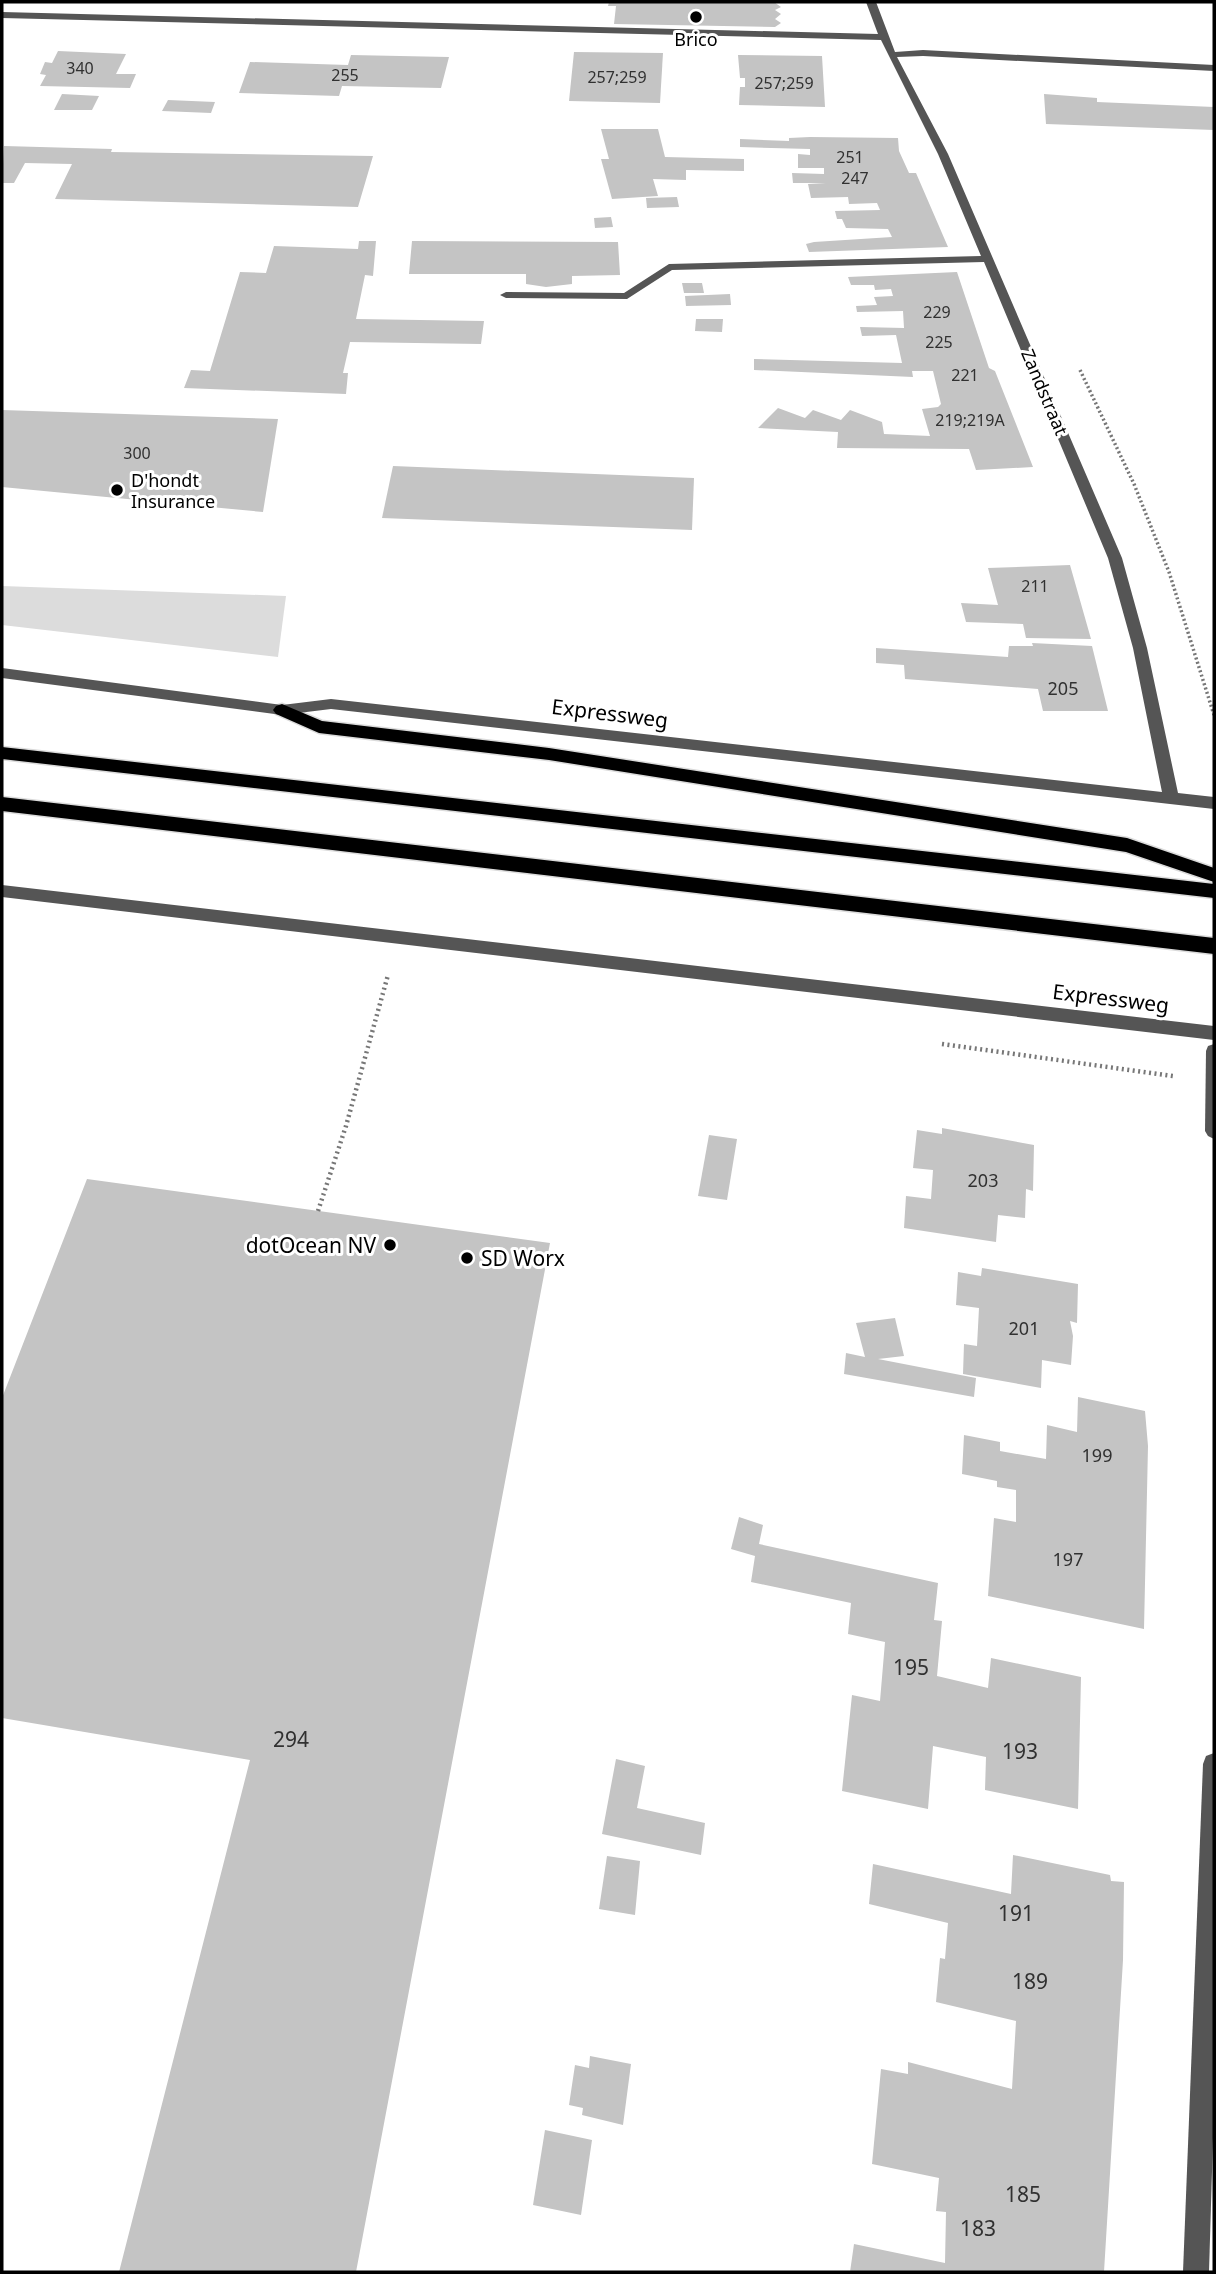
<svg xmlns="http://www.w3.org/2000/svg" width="1216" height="2274" viewBox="0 0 1216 2274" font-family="'Noto Sans',sans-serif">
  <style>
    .green { fill: #dcdcdc }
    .building { fill: #c4c4c4 }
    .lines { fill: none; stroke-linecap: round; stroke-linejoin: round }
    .highway-casing { stroke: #dbdbdb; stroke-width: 3 }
    .path-far1 { stroke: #777; stroke-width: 3.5; stroke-dasharray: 2 2.5; stroke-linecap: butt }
    .path { stroke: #777; stroke-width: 4.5; stroke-dasharray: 2 3.5; stroke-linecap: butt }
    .minor { fill: #555; fill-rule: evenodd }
    .highway { fill: #000; fill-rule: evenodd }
    .poi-dot { fill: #000; stroke: #fff; stroke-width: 2.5 }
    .labels { text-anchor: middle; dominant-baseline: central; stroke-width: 6; stroke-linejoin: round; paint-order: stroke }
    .far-number-label { font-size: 16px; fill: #313131 }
    .far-poi-label { font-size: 18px; fill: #000; stroke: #fff }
    .far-street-label { font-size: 18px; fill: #000; stroke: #fff }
    .number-label { font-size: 18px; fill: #313131 }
    .street-label { font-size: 21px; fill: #000; stroke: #fff }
    .poi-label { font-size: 21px; fill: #000; stroke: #fff; text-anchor: end }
    .near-number-label { font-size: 21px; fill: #313131 }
  </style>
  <rect width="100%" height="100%" fill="#fff"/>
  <path class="green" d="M2 586 286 596 278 657 2 625Z"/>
  <g class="building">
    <path d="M609 2H774L781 7 775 10 781 14 775 19 781 23 775 27 614 24 616 6H608Z"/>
    <path d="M58 51 126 54 116 74H136L130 88 40 86 46 75 40 74 45 62 52 63Z"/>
    <path d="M574 52 663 53 660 103 569 101Z"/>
    <path d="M351 55 449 57 441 88 342 86 339 96 239 93 250 62 348 65Z"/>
    <path d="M738 55 822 56 825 107 739 105 740 87H745V78H740Z"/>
    <path d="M62 94 99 96 92 110H54Z"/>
    <path d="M1044 94 1097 98V102L1214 107V130L1046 124Z"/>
    <path d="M168 100 215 102 211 113 162 111Z"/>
    <path d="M601 129H658L665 157 744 159V171L686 170V180L653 179 658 196 612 199 601 159H609Z"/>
    <path d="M810 137 898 138 899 151 909 173H916L948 247 809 252 806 244 814 242 892 237 888 229 846 228 842 219H837L835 211 880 210 877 203 849 204 848 197 811 198 808 184 826 183H793L792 173 824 174V168H798V154L810 155V149L740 147V139L789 141V138Z"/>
    <path d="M4 146 112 149 111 152 373 156 358 207 55 199 72 164 25 163 14 183H2Z"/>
    <path d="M677 197 679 207 647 208 646 198Z"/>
    <path d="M611 217 613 227 595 228 594 218Z"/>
    <path d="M359 241H376L373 276 365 275 356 319 484 321 481 344 350 342 343 373H348L346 394 184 388 191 370 210 371 240 272 266 273 274 246 358 249Z"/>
    <path d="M412 241 618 242 620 275 572 276V284L546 287 526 284V274H409Z"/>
    <path d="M957 272 989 368 995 371 1033 467 976 470 969 449 837 448 838 432 758 428 778 408 805 418 813 410 841 420 850 410 882 422 884 434 930 436 922 409 938 407 941 404 933 371H912L913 377 754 370V359L902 363 896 335 862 336 860 327 904 328 903 311 857 312 856 306 877 305 874 297 893 296 891 289 875 290 874 285H851L848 277Z"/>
    <path d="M682 283H702L704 293H684Z"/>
    <path d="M730 294 731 305 686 306 685 296Z"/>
    <path d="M696 319H723L722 332 695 331Z"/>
    <path d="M2 410 278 419 263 512 2 487Z"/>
    <path d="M393 466 694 478 692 530 382 518Z"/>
    <path d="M1070 565 1091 639 1026 638 1023 624 966 622 961 603 998 605 988 568Z"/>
    <path d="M1032 643 1092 646 1108 711H1043L1038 689 905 679 904 665 876 663V648L1008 657 1009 646H1033Z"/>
    <path d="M942 1128 1034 1145 1033 1191 1026 1189 1025 1218 998 1215 996 1242 904 1228 906 1196 931 1199 933 1170 913 1168 917 1130 942 1134Z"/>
    <path d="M709 1135 737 1139 727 1200 698 1196Z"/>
    <path d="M87 1179 550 1243 356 2272H119L250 1760 2 1718V1398Z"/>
    <path d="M982 1268 1078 1284 1077 1323 1070 1321 1073 1336 1071 1365 1042 1360 1041 1388 963 1374 964 1344 977 1346 979 1308 956 1305 958 1272 981 1276Z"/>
    <path d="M895 1318 904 1356 878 1359 976 1378 974 1397 844 1374 846 1353 865 1357 856 1323Z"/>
    <path d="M1078 1397 1145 1411 1148 1446 1144 1629 988 1596 994 1518 1016 1522V1490L997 1487V1481L962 1474 964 1435 1000 1442V1451L1046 1459 1047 1425 1077 1432Z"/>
    <path d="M739 1517 763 1525 759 1544 938 1583 934 1620 942 1621 937 1676 988 1688 991 1658 1081 1677 1078 1809 985 1790 986 1757 933 1746 928 1809 842 1791 852 1695 880 1701 885 1642 848 1634 851 1603 751 1582 755 1556 731 1549Z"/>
    <path d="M616 1759 645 1766 637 1808 705 1823 701 1855 602 1834Z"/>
    <path d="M1013 1855 1110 1875 1111 1881 1124 1882 1123 1960 1104 2272H850L854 2244 945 2263 946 2212 936 2211 939 2178 872 2164 881 2069 908 2074V2062L1012 2089 1016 2021 936 2002 940 1958 945 1959 948 1923 869 1904 873 1864 1011 1894Z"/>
    <path d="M607 1856 640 1861 635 1915 599 1909Z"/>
    <path d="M590 2056 631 2064 623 2125 582 2115 583 2108 569 2105 575 2065 589 2068Z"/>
    <path d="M545 2130 592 2140 581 2215 533 2205Z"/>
  </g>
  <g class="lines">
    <g class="highway-casing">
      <g id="highway">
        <path d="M282 704 322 721 549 748 1127 838 1214 868V882L1126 852 549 760 319 733 276 714 273 710 276 706Z"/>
        <path d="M2 747 1214 884V898L2 759Z"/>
        <path d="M2 797 1214 938V954L2 811Z"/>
      </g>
    </g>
    <path class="path-far1" d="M1080 370 1134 484 1169 572 1214 715"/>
    <g class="path">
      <path d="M942 1044 1173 1076"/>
      <path d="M318 1211 346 1126 388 975"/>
    </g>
    <g class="minor">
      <path d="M866 2H876L895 52 923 50 1214 65V71L923 56 897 57 948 154 1122 558 1147 648 1178 793 1214 797V809L331 709 282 715 2 678V668L282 705 331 699 1162 792 1133 648 1108 558 984 262 672 270 627 299 506 298 500 295 506 292 624 293 669 264 981 256 938 154 881 40 2 18V12L878 34Z"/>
      <path d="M2 885 1214 1026V1040L2 897Z"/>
      <path d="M1214 1044V1139L1208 1136 1205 1131 1206 1051 1208 1046Z"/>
      <path d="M1214 1753V2104L1209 2272H1183L1203 1764 1206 1756Z"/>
    </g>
    <use href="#highway" class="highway"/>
  </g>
  <g class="poi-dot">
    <circle cx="696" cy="17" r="7"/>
    <circle cx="117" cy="490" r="7"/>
    <circle cx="390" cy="1245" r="7"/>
    <circle cx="467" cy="1258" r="7"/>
  </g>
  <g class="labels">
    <g class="far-number-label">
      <text x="80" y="68">340</text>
      <text x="345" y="75">255</text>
      <text x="617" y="77">257;259</text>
      <text x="784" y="83">257;259</text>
      <text x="850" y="157">251</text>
      <text x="855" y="178">247</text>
      <text x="937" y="312">229</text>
      <text x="939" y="342">225</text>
      <text x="965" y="375">221</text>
      <text x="970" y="420">219;219A</text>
      <text x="137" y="453">300</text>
      <text x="1035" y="586">211</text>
    </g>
    <g class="far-poi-label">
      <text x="696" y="39">Brico</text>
      <text x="131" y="480" text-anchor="start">D'hondt<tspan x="131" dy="21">Insurance</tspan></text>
    </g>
    <g class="far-street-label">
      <text transform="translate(1045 392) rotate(67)">Zandstraat</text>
    </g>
    <g class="number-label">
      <text x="1063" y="688">205</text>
      <text x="983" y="1180">203</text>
      <text x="1024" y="1328">201</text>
      <text x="1097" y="1455">199</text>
      <text x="1068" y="1559">197</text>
    </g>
    <g class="street-label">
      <text transform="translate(610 713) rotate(7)">Expressweg</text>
      <text transform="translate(1111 998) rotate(7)">Expressweg</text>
    </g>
    <g class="poi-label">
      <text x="376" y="1245">dotOcean NV</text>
      <text x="481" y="1258" text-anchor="start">SD Worx</text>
    </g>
    <g class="near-number-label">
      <text x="911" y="1667">195</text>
      <text x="291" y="1739">294</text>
      <text x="1020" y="1751">193</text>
      <text x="1016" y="1913">191</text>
      <text x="1030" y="1981">189</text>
      <text x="1023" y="2194">185</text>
      <text x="978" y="2228">183</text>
    </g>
  </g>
  <rect width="1216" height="2274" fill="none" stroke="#000000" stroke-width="7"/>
</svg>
